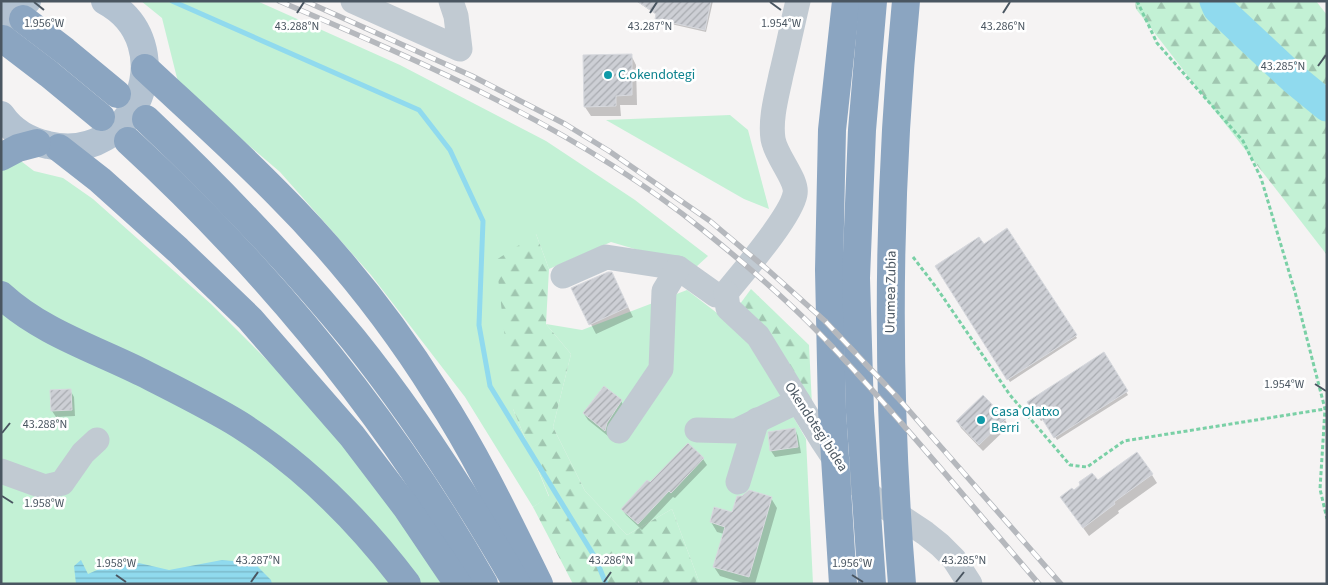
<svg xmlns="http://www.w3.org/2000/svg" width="1328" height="585" viewBox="0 0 1328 585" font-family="'Source Sans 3',sans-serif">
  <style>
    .green { fill: #c3f1d5 }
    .forest { fill: url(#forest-firs) }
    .water { fill: url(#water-rules) }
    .shadow { fill: #0003 }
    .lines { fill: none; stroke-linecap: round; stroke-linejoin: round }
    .stream { stroke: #90daee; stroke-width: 5 }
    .river { stroke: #90daee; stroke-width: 31 }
    .building { fill: url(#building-hatch); stroke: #d7d9de }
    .path { stroke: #7ad0a6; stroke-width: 3; stroke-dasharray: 4 2.5; stroke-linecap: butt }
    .minor { stroke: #c1cad2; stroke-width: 25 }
    .major { stroke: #b3c2d1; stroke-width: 28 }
    .highway { stroke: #8ba5c1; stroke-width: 28 }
    .rail-casing { stroke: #b5b8bd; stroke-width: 5.5 }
    .rail { stroke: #fff; stroke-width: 4; stroke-dasharray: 11; stroke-linecap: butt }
    .ticks { fill: none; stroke: #4a5661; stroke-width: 2 }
    .culture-dot { fill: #0f9aa8; stroke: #fff; stroke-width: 2 }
    .labels { text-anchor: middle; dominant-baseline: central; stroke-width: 5; stroke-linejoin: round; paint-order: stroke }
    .culture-label { font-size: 14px; fill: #0d838f; stroke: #fff; text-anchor: start }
    .street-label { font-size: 14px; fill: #4a5661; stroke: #fff }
    .ticks-label { font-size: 12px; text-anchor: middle; fill: #4a5661; stroke: #fff; stroke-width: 5; stroke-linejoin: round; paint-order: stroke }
  </style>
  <defs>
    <pattern id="forest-firs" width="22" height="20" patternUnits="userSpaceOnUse" patternTransform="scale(1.25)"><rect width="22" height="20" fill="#c3f1d5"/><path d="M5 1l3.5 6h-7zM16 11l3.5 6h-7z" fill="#a0c6b0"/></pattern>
    <pattern id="water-rules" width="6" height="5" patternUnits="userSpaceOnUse" patternTransform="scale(1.25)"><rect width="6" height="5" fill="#90daee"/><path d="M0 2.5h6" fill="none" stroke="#78b4c4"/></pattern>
    <pattern id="building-hatch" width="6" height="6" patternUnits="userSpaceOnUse" patternTransform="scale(1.25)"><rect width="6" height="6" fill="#cdcfd5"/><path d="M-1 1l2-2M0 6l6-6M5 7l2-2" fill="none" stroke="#a8abb0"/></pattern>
  </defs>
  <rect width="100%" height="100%" fill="#f5f3f3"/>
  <g class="green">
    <path d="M141 1H257L400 65 546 141 635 200 708 256 696 267 611 242 549 269 536 234 513 409 549 497 533 507 465 397 371 275 280 172 179 86 162 18Z"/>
    <path d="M730 115 748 130 769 209 744 199 606 120Z"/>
    <path d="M1 146 34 171 63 178 93 199 211 304 292 385 394 506 441 584H1Z"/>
    <path d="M687 290 747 336 806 439 813 584H700L672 509 627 535 585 491 553 427 571 354 546 324 582 330Z"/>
  </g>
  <g class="forest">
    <path d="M1135 1H1316L1327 15V255L1136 9Z"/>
    <path d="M536 234 549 269 546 324 571 354 553 427 585 491 627 535 672 509 700 584H641L638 581V584H573L533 507 549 496 513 409 496 260Z"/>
    <path d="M751 289 809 345 812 405 740 304Z"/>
  </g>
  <path class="water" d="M81 560 88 574 115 562 139 563 169 570 222 560 254 563 271 580 272 584H76L74 566Z"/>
  <g class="shadow">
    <path d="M636 1H713L706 32 658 21 657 15Z"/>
    <path d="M631 55 636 65 637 105H620L621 116H591L585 107Z"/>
    <path d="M1007 230 1077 338 1010 382 937 266 983 245Z"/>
    <path d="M617 284 633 317 596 334 573 289Z"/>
    <path d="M1103 354 1128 395 1057 440 1044 419 1041 421 1029 402Z"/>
    <path d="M604 388 621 401 625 408 608 436 588 420 584 414Z"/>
    <path d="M70 390 74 397 75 416 56 417 52 411Z"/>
    <path d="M1005 420 1009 426 983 451 961 428 957 421Z"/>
    <path d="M795 429 798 436 801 453 775 457 771 451 770 434Z"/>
    <path d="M688 445 703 459 707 465 675 498 673 497 642 530 626 515 622 509 650 484Z"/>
    <path d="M1152 475 1157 483 1118 511 1119 513 1089 536 1061 497 1098 482Z"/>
    <path d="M742 497 771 498 777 508 755 584H746L720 576 714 567 724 534 717 532 711 522 733 513Z"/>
  </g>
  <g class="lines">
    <path class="stream" d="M172 1 419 110 450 150 483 221 479 325 490 386 596 559 606 584"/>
    <path class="river" d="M1215 1 1218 8 1294 79 1327 106"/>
  </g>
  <g class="building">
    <path d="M637 1H711L705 30 655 19 656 14Z"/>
    <path d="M632 54V95L616 96V106L584 107 583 55Z"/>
    <path d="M1007 228 1077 335 1007 380 935 266 979 237 984 244Z"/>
    <path d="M608 272H612L628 307 589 325 571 288Z"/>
    <path d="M1104 352 1128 391 1054 438 1041 417 1038 419 1027 402Z"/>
    <path d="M604 386 622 400 607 423 605 431 583 413Z"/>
    <path d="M71 389 72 410 51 411 50 390Z"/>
    <path d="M983 395 1006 419 979 445 956 421Z"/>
    <path d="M795 428 798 447 770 451 768 432Z"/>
    <path d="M688 443 704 458 671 493 669 491 638 524 621 509 647 480 650 482Z"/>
    <path d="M1137 452 1153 474 1114 502 1115 504 1083 528 1060 497 1072 488 1074 490 1080 485 1079 482 1092 473 1098 480Z"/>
    <path d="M749 490 772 497 749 577 713 567 725 527 710 522 714 507 732 512 737 496H742Z"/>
  </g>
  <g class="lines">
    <g class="path">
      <path d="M1137 1 1157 43 1243 141 1261 178 1295 292 1325 409 1320 489 1327 519"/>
      <path d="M913 257 936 287 1010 395 1070 465 1087 467 1124 441 1325 409"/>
    </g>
    <g class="minor">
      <path d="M353 1 460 49 456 16 451 1"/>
      <path d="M563 276 606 257 678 268 716 295 726 293C742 273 791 217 795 194 798 180 776 157 773 139 770 118 777 95 781 75 787 51 792 26 798 1"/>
      <path d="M726 293 728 308 758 336 822 440 842 470 877 501 925 533 940 545 954 559 970 584"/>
      <path d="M697 430 736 431 798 401"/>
      <path d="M619 431 661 369 664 291 678 268"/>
      <path d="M1 471 45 487 62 483 83 453 97 440"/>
      <path d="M738 482 757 420"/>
    </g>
    <g class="major">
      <path d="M1 25 9 15 27 1"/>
      <path d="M1 115C12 131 29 141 48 145 136 166 183 43 105 1"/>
    </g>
    <g class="highway">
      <path d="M23 19 65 51 117 94"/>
      <path d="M3 39 49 74 101 117"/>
      <path d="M145 68C189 109 235 150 277 193 337 253 392 322 437 394 476 454 507 519 539 584"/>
      <path d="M146 119C220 189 289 261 353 339 415 416 468 499 517 584"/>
      <path d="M128 141C268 270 390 418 484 584"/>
      <path d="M59 148 100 180 178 250 250 319 352 436 406 507 458 584"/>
      <path d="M1 157 18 148 37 143"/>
      <path d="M1 295C41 332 95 349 143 373 176 390 209 406 240 425 306 467 360 522 407 584"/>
      <path d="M843 584 832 410 829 270 832 130 846 1"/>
      <path d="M872 584 860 412 856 278 862 130 873 1"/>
      <path d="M902 584C886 390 887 195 906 1"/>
    </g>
    <g class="rail-casing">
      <g id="rail">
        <path d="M279 1C426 64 578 129 703 230 744 263 784 297 820 334 897 414 967 500 1039 584"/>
        <path d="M305 1 472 76 565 124 609 151 710 221 768 270 825 321 898 398 1061 584"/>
      </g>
    </g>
    <use href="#rail" class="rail"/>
  </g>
  <path class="ticks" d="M34 2 44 10M770 2 781 10M297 13 304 2M650 13 657 2M1003 13 1010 2M1318 66 1326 55M1315 384 1326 391M2 433 10 423M2 496 13 503M116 575 126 582M852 575 863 582M251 582 258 572M604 582 611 572M956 582 964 572"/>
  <g class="culture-dot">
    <circle cx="608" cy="75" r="5"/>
    <circle cx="981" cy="420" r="5"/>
  </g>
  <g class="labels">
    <g class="culture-label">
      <text x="618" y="75">C.okendotegi</text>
      <text x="991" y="412">Casa Olatxo<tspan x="991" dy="16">Berri</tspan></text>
    </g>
    <g class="street-label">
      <text transform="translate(891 292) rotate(-89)">Urumea Zubia</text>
      <text transform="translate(816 427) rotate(57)">Okendotegi bidea</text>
    </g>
  </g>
  <g class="ticks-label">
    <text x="44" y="27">1.956°W</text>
    <text x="781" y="27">1.954°W</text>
    <text x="297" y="30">43.288°N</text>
    <text x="650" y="30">43.287°N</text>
    <text x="1003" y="30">43.286°N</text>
    <text x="1283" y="70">43.285°N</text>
    <text x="1284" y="388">1.954°W</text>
    <text x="45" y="428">43.288°N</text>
    <text x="44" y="507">1.958°W</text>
    <text x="258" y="564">43.287°N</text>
    <text x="611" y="564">43.286°N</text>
    <text x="964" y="564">43.285°N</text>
    <text x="116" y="567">1.958°W</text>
    <text x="852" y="567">1.956°W</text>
  </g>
  <rect width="1328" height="585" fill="none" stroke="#4a5661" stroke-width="5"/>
</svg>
